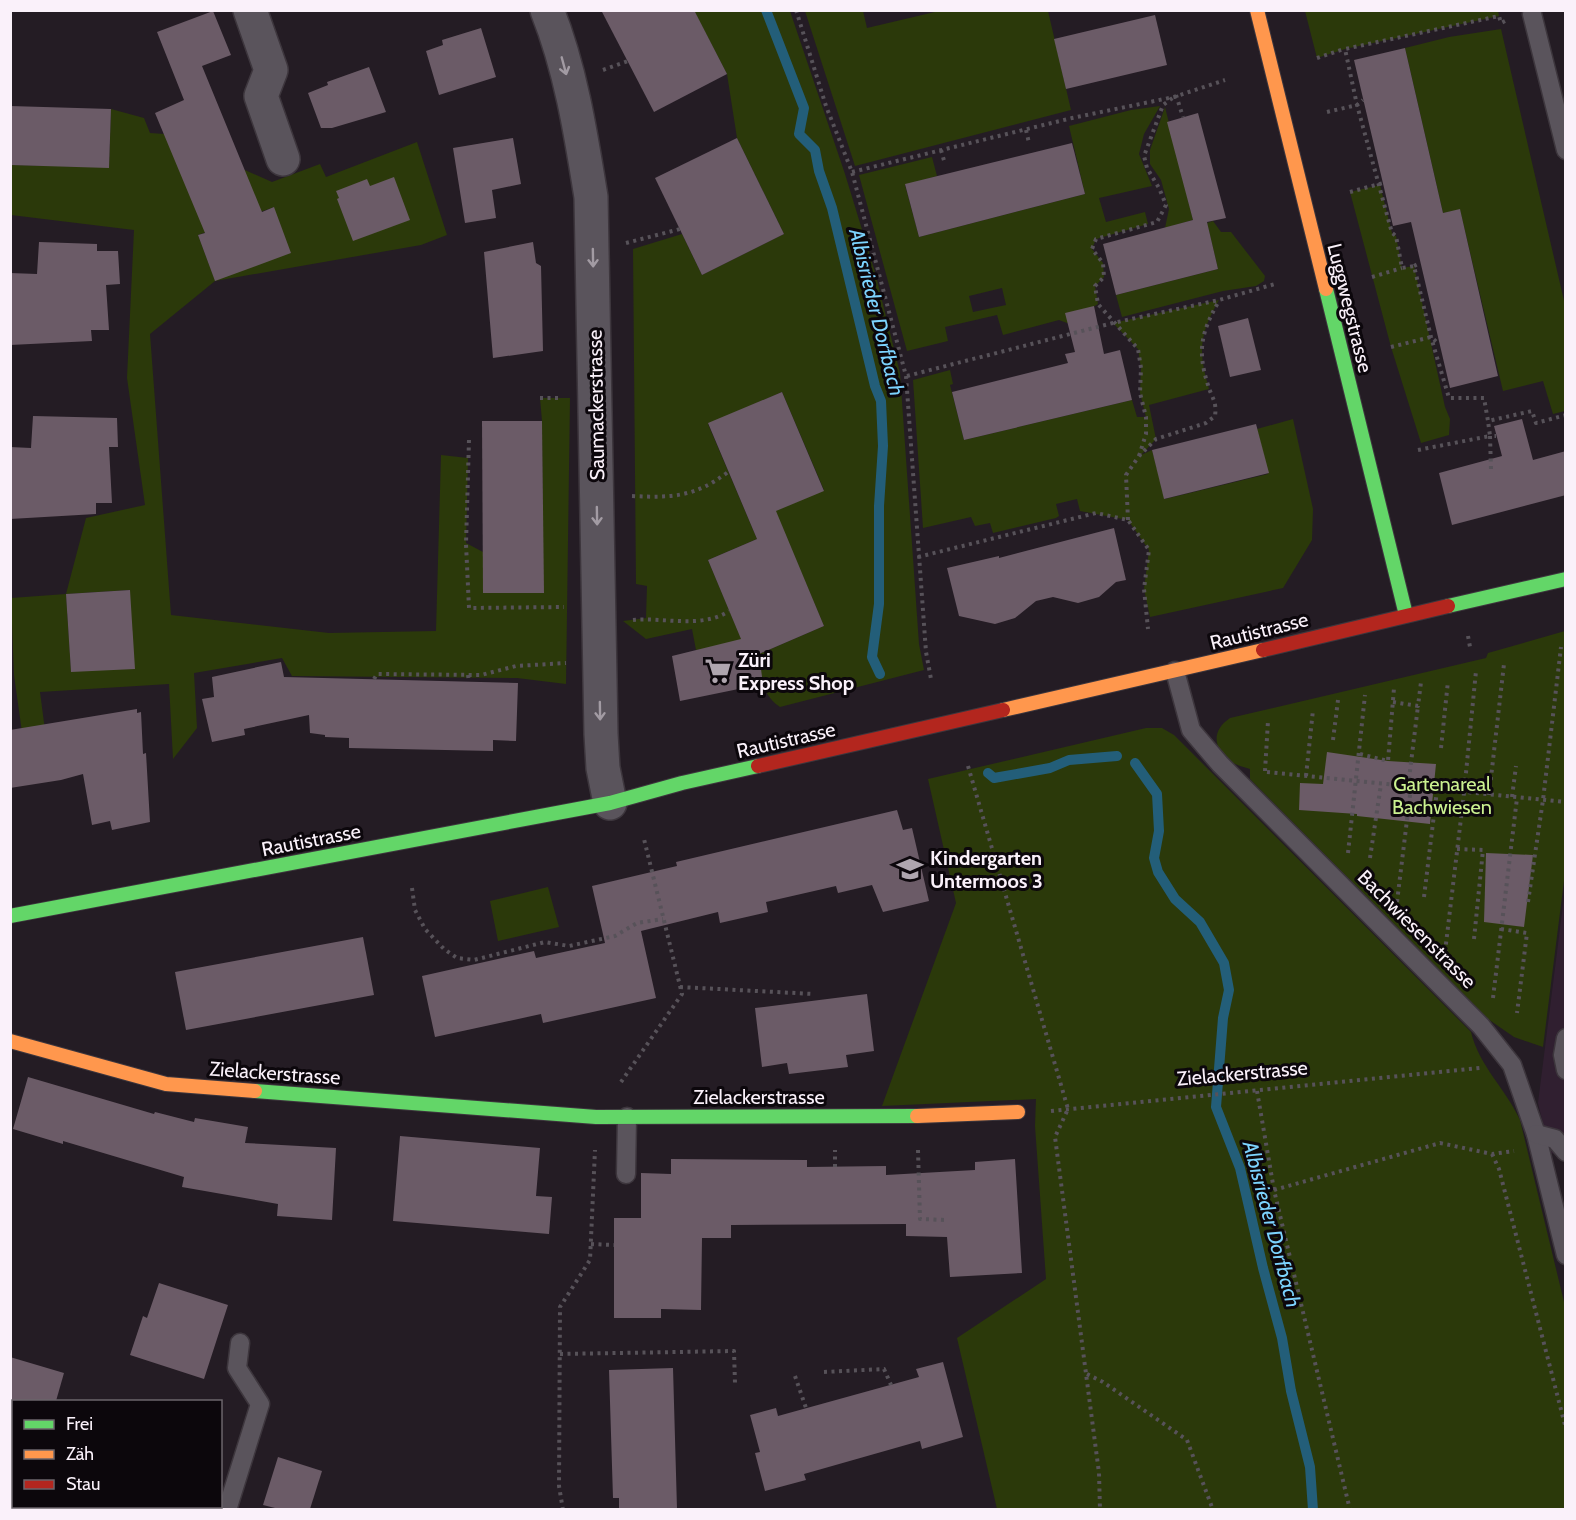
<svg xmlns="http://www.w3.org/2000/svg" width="1576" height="1520" viewBox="0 0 1576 1520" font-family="Cabin,sans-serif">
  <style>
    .built { fill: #301f30 }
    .green { fill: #2b390a; fill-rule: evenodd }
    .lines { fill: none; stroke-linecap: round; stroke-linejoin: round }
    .stream { stroke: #235e79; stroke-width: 10 }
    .building { fill: #6b5b67 }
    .lane-casing { stroke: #3d363d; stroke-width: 21 }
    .street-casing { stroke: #3d363d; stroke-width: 36 }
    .fast-casing { stroke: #3d363d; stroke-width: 16 }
    .slow-casing { stroke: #3d363d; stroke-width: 16 }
    .jam-casing { stroke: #3d363d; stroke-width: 16 }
    .path { stroke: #575259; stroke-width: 4; stroke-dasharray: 3 4.5; stroke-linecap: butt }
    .lane { stroke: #5a545c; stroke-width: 18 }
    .street { stroke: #5a545c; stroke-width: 33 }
    .fast { stroke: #63d668; stroke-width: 14 }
    .slow { stroke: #ff974d; stroke-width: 14 }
    .jam { stroke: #b3261e; stroke-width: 14 }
    .oneway { stroke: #a29ba3 }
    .labels { text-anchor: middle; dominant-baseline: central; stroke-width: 6; stroke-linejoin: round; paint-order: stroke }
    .street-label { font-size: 20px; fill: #faf1fa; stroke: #0c070c }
    .poi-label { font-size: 20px; font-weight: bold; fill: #faf1fa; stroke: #0c070c; text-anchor: start }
    .park-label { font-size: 20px; fill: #cbf190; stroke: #0c070c }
    .water-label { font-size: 21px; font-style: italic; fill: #7cd3fe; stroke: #0c070c }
  </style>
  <rect width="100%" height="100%" fill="#241c24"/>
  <path class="built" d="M1565 889V1155L1550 1153 1538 1103Z"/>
  <g class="green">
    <path d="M694 11H790L845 174 875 272 900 373 919 644 924 670 780 707C760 693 762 677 759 654L824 626 775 511 824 490 782 392 708 424 757 539 708 560 743 643 696 650 692 629 646 639 623 621 646 618 647 586 636 584 633 249 682 234 702 275 784 234 737 138 727 74Z"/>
    <path d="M805 11H863L867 28 939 11H1048L1071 110 855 166Z"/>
    <path d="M1498 11 1499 16 1345 49 1317 58 1305 11Z"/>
    <path d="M1501 29 1565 305V411L1553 414 1543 381 1503 391 1460 210 1443 213 1405 48 1449 37Z"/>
    <path d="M1160 106 1144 134 1139 154 1152 186 1099 198 1106 222 1145 212 1148 224 1096 239 1092 249 1103 263 1104 277 1095 286 1098 304 1067 323 1059 320 1003 335 997 315 945 327 948 341 907 351 859 175 932 157 937 176 905 185 919 237 1085 194 1069 126 1131 110ZM1002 288 1006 305 973 312 969 296Z"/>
    <path d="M1165 107 1193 220 1165 228 1169 209 1161 180 1150 164V150Z"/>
    <path d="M111 109 144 118 150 133 164 134 272 182 320 164 326 177 417 142 447 235 421 245 215 281 150 334 171 615 329 633 436 631 441 455 468 458 466 543 483 552V593H543L542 421 540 398H570L566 684 517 678 292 676 282 658 194 673 197 728 173 759 169 684 40 692 46 738 22 732 14 675 11 598 66 594 86 518 145 505 127 378 134 230 11 215V165L109 167ZM274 207 215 280 198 235ZM130 590 71 670 66 594Z"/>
    <path d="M1380 185 1392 233 1396 236 1402 268 1414 266 1445 407 1450 419 1449 435 1421 443 1391 347 1350 192Z"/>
    <path d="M1213 221 1221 232H1231L1265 276 1264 281 1256 286 1223 291 1122 317 1116 295 1218 269 1207 223Z"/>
    <path d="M1219 300C1199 335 1198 351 1209 389L1149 405 1156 439 1141 455 1152 450 1165 499 1268 474 1257 429 1293 419 1313 509 1312 540 1283 588 1150 617 1144 589 1149 550 1128 520 1080 511 1077 499 1056 504 1059 516 1056 518 993 533 990 523 975 526 971 517 923 528 913 380 950 370 953 384 950 385 964 440 1132 400 1137 417H1146L1140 393 1141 368 1138 349 1113 323Z"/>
    <path d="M1565 631 1566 865 1543 1047 1514 1037 1488 1019 1250 779V769C1244 767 1236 765 1231 762 1213 748 1211 731 1230 718L1486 658 1488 653Z"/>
    <path d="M1146 728H1162L1174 735 1471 1032C1479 1066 1506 1089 1520 1120L1565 1306V1509H997L957 1338 1046 1279 1035 1126 1036 1099 882 1106 956 903 928 779Z"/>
    <path d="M548 887 559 927 498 941 490 901Z"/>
  </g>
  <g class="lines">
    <g class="stream">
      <path d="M766 10 804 108 799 134 815 150 819 171 832 208 875 386 881 401 883 446 879 506V604L872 657 880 674"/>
      <path d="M1135 763 1157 794 1159 831 1154 858 1158 872 1175 899 1200 922 1224 963 1229 990 1223 1018 1216 1107 1240 1168 1263 1268 1282 1338 1291 1391 1310 1467 1313 1510"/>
      <path d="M988 773 994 778 1050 768 1069 760 1117 756"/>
    </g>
  </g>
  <g class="building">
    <path d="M601 10H694L727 74 654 112Z"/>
    <path d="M213 11 231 55 202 66 262 212 274 207 291 253 215 281 198 235 205 233 155 113 184 100 157 32Z"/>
    <path d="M1155 15 1167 65 1066 89 1054 39Z"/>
    <path d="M481 28 496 77 439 95 426 51 443 45 442 40Z"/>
    <path d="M1405 48 1443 213 1460 209 1498 376 1450 388 1411 222 1393 226 1354 60Z"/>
    <path d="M369 67 386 112 332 128H321L308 93 328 85 327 82Z"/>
    <path d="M10 106 111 109 109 168 10 165Z"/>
    <path d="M1198 113 1226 218 1207 222 1218 269 1116 295 1103 244 1193 220 1167 122Z"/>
    <path d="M513 138 521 184 492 190 496 218 465 223 453 148Z"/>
    <path d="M737 138 784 234 702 275 655 178Z"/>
    <path d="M1072 143 1085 194 919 237 905 184Z"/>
    <path d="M394 177 410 220 353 241 337 199 339 198 336 191 367 179 370 186Z"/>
    <path d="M39 242 97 244V251H118L120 284 106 285 109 330H91L92 341 10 345V273L37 274Z"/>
    <path d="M533 242 536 263 541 266 543 351 493 358 484 252Z"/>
    <path d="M1094 306 1104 354 1120 350 1132 400 964 440 952 392 1068 363 1065 354 1075 352 1065 313Z"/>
    <path d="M1248 318 1261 370 1230 377 1218 326Z"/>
    <path d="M782 392 824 491 776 511 824 626 759 654 763 684 680 701 672 656 741 639 708 560 757 539 708 423Z"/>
    <path d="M33 416 117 418 118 447H109L112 503H96V514L10 519V447L31 448Z"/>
    <path d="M1522 419 1533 460 1566 451V495L1452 525 1439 473 1502 456 1494 426Z"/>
    <path d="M482 421H542L544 593H483Z"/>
    <path d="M1256 424 1269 473 1164 499 1152 450Z"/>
    <path d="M1114 528 1126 580 1116 582 1099 597 1078 603 1053 597 1036 601 1015 618 995 624 959 616 947 568 999 556V558Z"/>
    <path d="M130 590 135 669 71 672 66 594Z"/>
    <path d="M281 662 284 677 518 683 516 741 493 740V751L349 748V738L325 737V735L310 733 309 715 244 729 245 735 212 742 202 699 214 697 212 677Z"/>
    <path d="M137 709V713L141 712 143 754 146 753 150 822 112 830 110 821 92 825 83 774 61 780 10 788V730Z"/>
    <path d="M1327 752 1388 761 1436 764 1430 824 1357 816V814L1299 810 1300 783 1323 784Z"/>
    <path d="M897 810 903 830 912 828 929 901 883 912 872 885 838 893 836 886 766 902 768 912 720 923 718 912 641 931 656 998 543 1023 541 1014 435 1037 422 976 534 951 536 958 605 943 592 886 677 866 676 862Z"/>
    <path d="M1486 853 1533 855 1524 927 1484 922Z"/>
    <path d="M363 937 374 995 186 1030 175 972Z"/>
    <path d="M867 994 874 1051 846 1055 848 1067 789 1074 787 1063 762 1067 755 1008Z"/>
    <path d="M28 1077 154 1114 155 1112 194 1122 195 1118 248 1127 245 1143 336 1148 332 1220 277 1216 278 1204 182 1187 184 1177 63 1141V1144L13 1129Z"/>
    <path d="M400 1136 540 1148 536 1196 552 1197 549 1234 393 1221Z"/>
    <path d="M671 1159 807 1160V1167L886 1166V1175L975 1170V1162L1015 1159 1022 1273 950 1277 947 1237 906 1236V1224L731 1225V1238H702L701 1310 661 1309V1318H614V1218H641V1173L671 1174Z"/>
    <path d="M159 1283 228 1305 204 1379 130 1355 143 1316 147 1318Z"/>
    <path d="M10 1357 64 1373 56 1401H10Z"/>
    <path d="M943 1362 963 1437 922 1449 920 1441 804 1474 806 1480 765 1491 755 1453 760 1452 750 1415 776 1408 778 1416 919 1377 916 1369Z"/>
    <path d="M673 1368 677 1509H619V1498H613L609 1370Z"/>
    <path d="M278 1457 322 1471 310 1509H279L263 1505Z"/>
  </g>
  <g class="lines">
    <g class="lane-casing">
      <g id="lane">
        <path d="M1532 14 1566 150"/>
        <path d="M1175 671 1191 730 1220 764 1481 1026 1512 1065 1536 1134 1566 1255"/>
        <path d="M1566 1038 1563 1055 1566 1070"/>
        <path d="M1536 1134 1555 1139 1566 1152"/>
        <path d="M626 1174 627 1117"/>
        <path d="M227 1510 260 1404 237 1368 240 1343"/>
      </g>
    </g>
    <g class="street-casing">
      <g id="street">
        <path d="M250 10 271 70 261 96 283 159"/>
        <path d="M547 10C571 70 581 135 591 197L601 734 603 768 610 803"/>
        <path d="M10 1488 14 1487"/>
        <path d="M103 1506 114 1510"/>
      </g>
    </g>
    <g class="fast-casing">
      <g id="fast">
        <path d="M1326 289 1406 615"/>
        <path d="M1448 606 1566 579"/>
        <path d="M10 916 610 803 682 783 758 766"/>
        <path d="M255 1091 596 1117 917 1116"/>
      </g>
    </g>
    <g class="slow-casing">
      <g id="slow">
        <path d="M1257 10 1326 289"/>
        <path d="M1003 710 1263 650"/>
        <path d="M10 1041 166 1084 255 1091"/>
        <path d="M917 1116 1018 1112"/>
      </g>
    </g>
    <g class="jam-casing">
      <g id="jam">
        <path d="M1263 650 1448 606"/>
        <path d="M758 766 1003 710"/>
      </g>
    </g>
    <g class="path">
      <path d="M796 10 826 106 852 172 906 376 926 652 931 679"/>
      <path d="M1505 21 1501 23 1499 16 1345 49 1357 105 1392 233 1396 236 1402 268 1414 266 1431 337 1449 398H1484L1488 421 1532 411 1536 423 1566 415"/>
      <path d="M1317 58 1344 49"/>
      <path d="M603 70 628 61"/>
      <path d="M1176 95 1183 117"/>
      <path d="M1327 112 1357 105 1363 100"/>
      <path d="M1026 130 1029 143"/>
      <path d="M941 150 945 164"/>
      <path d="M852 172 1072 118 1174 97 1225 80"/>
      <path d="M1350 192 1383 183"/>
      <path d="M626 243 680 229"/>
      <path d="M1414 266 1420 263"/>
      <path d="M1372 277 1402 268"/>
      <path d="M1391 347 1431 337 1439 344"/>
      <path d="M907 376 1113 323 1219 300 1275 284"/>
      <path d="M540 398H562"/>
      <path d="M469 440 466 544 469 608 564 607"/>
      <path d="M1418 450 1490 436 1488 421"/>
      <path d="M1139 456 1146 434V417L1140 393 1141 368 1138 349 1098 304 1095 286 1104 277 1103 263 1092 249 1096 239 1157 222 1166 205 1159 188 1147 168 1144 156 1163 105 1174 97"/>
      <path d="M1491 469 1490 436H1496"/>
      <path d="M632 496C672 498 695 497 728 472"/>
      <path d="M1128 520 1126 475 1139 456 1156 439 1206 423 1215 416C1217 401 1212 399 1208 385 1197 351 1201 332 1219 301"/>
      <path d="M918 557 1096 513 1128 520 1149 550 1144 589 1148 629"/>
      <path d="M633 620C663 617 702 629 729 611"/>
      <path d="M1468 636 1470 647"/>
      <path d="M468 675 469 682"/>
      <path d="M374 679 377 674 481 675 516 666 566 663"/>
      <path d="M1393 702 1418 706 1421 682"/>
      <path d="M1333 740 1338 700"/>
      <path d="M1441 748 1448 681"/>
      <path d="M1360 754 1388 761 1394 688"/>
      <path d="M968 766 1068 1109 1055 1137 1099 1473 1100 1510"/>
      <path d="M1265 771 1268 721"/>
      <path d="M1267 772 1566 802"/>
      <path d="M1306 776 1313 710"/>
      <path d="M1408 787 1418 706"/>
      <path d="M1489 795 1504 664"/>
      <path d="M1512 797 1516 766"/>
      <path d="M1457 849 1483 850 1474 939"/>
      <path d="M1348 853 1365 695"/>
      <path d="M1370 858 1381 784"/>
      <path d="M412 888 415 910 425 929 444 949 457 958 474 960 545 942 569 946 615 936 637 923 663 919"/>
      <path d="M1424 897 1437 790"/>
      <path d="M1397 902 1411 787"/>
      <path d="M1528 902 1543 800 1561 647"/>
      <path d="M1501 929 1527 933 1517 1013"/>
      <path d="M1445 952 1464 793 1476 671"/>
      <path d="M680 987 814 994"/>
      <path d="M1493 998 1517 798"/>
      <path d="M621 1082 682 994 644 839"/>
      <path d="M1257 1091 1274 1190 1350 1510"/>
      <path d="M1051 1111 1480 1068"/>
      <path d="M918 1150 920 1219 946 1220"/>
      <path d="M1492 1154 1499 1169 1566 1429"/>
      <path d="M835 1167V1150"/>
      <path d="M1274 1190 1440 1143 1492 1154 1514 1151"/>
      <path d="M591 1244 614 1245"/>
      <path d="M560 1354 734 1351 735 1383"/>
      <path d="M824 1372 884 1369 891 1385"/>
      <path d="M1087 1374 1103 1382 1187 1440 1213 1510"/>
      <path d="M795 1376 806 1408"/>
      <path d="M563 1510 559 1486 560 1307 590 1260 595 1150"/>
    </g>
    <use href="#lane" class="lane"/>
    <use href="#street" class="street"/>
    <use href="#fast" class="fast"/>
    <use href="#slow" class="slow"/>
    <use href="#jam" class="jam"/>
  </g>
  <defs><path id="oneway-shaft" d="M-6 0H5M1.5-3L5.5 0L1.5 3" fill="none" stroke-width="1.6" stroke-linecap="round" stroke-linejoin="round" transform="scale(1.5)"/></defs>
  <g class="oneway">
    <use href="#oneway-shaft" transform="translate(564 66) rotate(75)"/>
    <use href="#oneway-shaft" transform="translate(593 258) rotate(89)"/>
    <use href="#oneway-shaft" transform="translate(597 516) rotate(89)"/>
    <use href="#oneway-shaft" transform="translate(600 711) rotate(89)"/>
  </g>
  <defs>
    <g id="supermarket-bare" transform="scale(2.07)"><path d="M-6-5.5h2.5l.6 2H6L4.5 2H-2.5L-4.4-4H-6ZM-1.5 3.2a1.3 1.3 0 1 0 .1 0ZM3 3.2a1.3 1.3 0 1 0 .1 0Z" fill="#afa6af" stroke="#0c070c" stroke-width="2.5" paint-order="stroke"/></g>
    <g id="school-bare" transform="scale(2.07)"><path d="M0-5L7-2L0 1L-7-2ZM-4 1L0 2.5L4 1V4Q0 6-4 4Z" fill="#afa6af" stroke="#0c070c" stroke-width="2.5" paint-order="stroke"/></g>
  </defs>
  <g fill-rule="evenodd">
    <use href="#supermarket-bare" x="718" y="671"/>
    <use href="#school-bare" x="910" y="869"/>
  </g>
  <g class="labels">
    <g class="street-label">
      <text transform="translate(1350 308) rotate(76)">Luggwegstrasse</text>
      <text transform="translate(596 405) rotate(-91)">Saumackerstrasse</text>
      <text transform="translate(1259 631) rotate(-14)">Rautistrasse</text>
      <text transform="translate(786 740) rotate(-13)">Rautistrasse</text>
      <text transform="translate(311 840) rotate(-11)">Rautistrasse</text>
      <text transform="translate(1417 929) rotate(45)">Bachwiesenstrasse</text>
      <text transform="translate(275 1073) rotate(4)">Zielackerstrasse</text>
      <text transform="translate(1242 1073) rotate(-5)">Zielackerstrasse</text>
      <text x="759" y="1097">Zielackerstrasse</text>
    </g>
    <g class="poi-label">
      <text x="738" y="660">Züri<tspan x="738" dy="23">Express Shop</tspan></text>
      <text x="930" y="858">Kindergarten<tspan x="930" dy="23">Untermoos 3</tspan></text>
    </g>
    <g class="park-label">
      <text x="1442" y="784">Gartenareal<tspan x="1442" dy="23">Bachwiesen</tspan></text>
    </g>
    <g class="water-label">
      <text transform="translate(877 312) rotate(76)">Albisrieder Dorfbach</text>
      <text transform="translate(1272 1224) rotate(75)">Albisrieder Dorfbach</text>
    </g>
  </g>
  <rect width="1576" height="1520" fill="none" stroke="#faf1fa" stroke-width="24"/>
  <rect x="12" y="1400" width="210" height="108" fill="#0c070c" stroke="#6b656b" stroke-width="1.5"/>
  <rect x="24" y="1420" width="30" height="9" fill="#63d668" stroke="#6b656b" stroke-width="1.5"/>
  <text x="66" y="1430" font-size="18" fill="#faf1fa">Frei</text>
  <rect x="24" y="1450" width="30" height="9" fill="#ff974d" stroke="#6b656b" stroke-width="1.5"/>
  <text x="66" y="1460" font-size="18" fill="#faf1fa">Zäh</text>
  <rect x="24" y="1480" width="30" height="9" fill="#b3261e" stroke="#6b656b" stroke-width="1.5"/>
  <text x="66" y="1490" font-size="18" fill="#faf1fa">Stau</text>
</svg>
